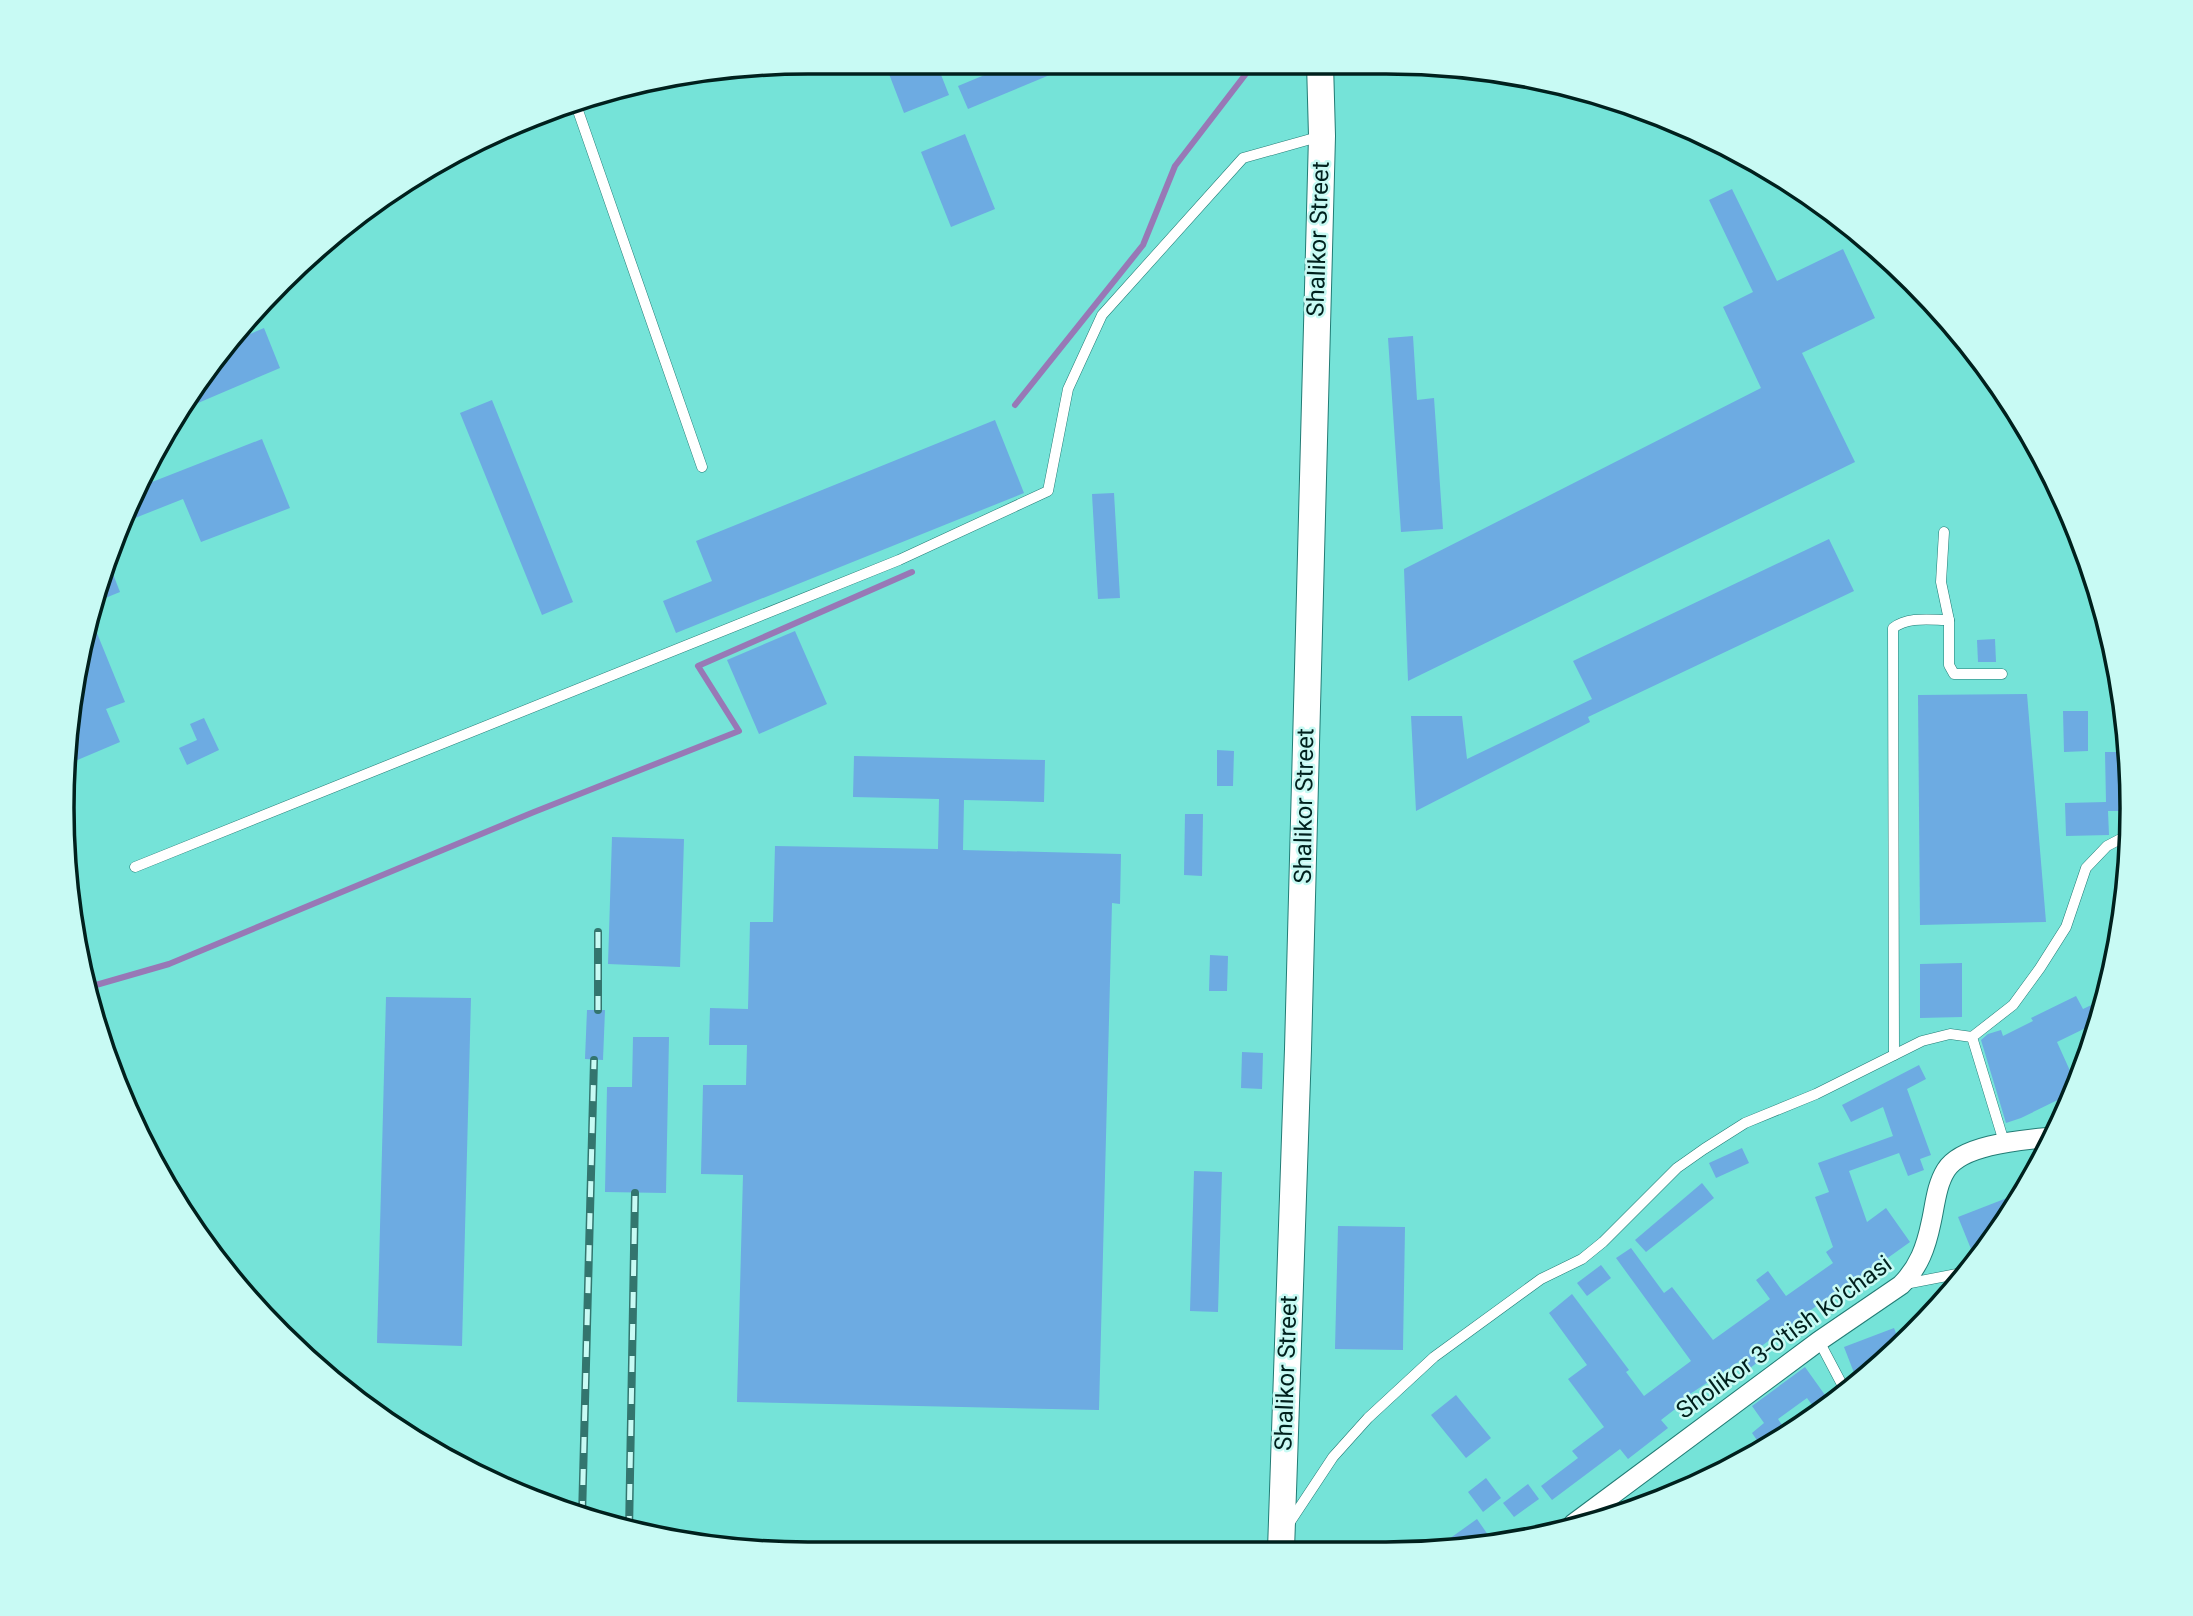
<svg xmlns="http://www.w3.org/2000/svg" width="2193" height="1616" viewBox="0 0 2193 1616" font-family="Roboto,sans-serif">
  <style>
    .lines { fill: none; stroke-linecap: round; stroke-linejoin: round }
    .stream { stroke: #9878b6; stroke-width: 6 }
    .building { fill: #6dabe2 }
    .lane-casing { stroke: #227c75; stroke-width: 11 }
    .street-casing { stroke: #227c75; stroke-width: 21 }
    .secondary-casing { stroke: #227c75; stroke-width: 28 }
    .lane { stroke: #fff; stroke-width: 10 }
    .street { stroke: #fff; stroke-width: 19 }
    .secondary { stroke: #fff; stroke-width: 26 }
    .rail-casing { stroke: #33756e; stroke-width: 8 }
    .rail { stroke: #c8faf4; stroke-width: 5; stroke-dasharray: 16; stroke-linecap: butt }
    .labels { text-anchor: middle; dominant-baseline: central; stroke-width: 5; stroke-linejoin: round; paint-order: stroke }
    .street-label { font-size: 24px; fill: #00201d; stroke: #c8faf4 }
    .rim { fill: none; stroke: #00201d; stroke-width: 3.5 }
  </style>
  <rect width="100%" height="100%" fill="#75e3d8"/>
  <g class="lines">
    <g class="stream">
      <path d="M1015 405 1143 245 1175 166 1255 62"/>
      <path d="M89 987 169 964 534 812 739 731 698 666 912 572"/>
    </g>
  </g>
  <g class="building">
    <path d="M884 61 936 62 949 95 904 113Z"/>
    <path d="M1016 62H1081L968 109 958 86Z"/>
    <path d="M965 134 995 209 951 227 921 152Z"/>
    <path d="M1732 189 1777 281 1843 249 1875 318 1802 353 1855 462 1408 681 1404 569 1761 388 1723 307 1753 292 1709 200Z"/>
    <path d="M264 328 280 368 184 409 227 344Z"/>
    <path d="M1413 336 1417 400 1434 398 1443 529 1401 532 1388 338Z"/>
    <path d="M492 400 573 602 542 615 460 413Z"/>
    <path d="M995 420 1024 493 676 633 663 601 712 581 696 541Z"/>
    <path d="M262 439 290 508 201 542 183 499 130 520 125 509 135 486 151 480 152 482Z"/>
    <path d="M1114 493 1120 598 1098 599 1092 494Z"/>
    <path d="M1829 539 1854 591 1588 717 1590 722 1416 811 1411 716H1462L1467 759 1592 699 1573 661Z"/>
    <path d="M106 556 120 592 93 603 101 568Z"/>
    <path d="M90 616 125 702 106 709 120 742 68 764V710Z"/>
    <path d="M795 631 827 704 759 734 727 660Z"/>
    <path d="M1995 639 1996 662H1978L1977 640Z"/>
    <path d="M2027 694 2046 922 1920 925 1918 695Z"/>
    <path d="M2063 711H2088V751L2064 752Z"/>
    <path d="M204 718 219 750 187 765 179 748 197 740 190 724Z"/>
    <path d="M1217 750 1234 751 1233 786H1217Z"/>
    <path d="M2105 752H2129L2130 771H2122L2123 811H2108L2109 835 2066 836 2065 803 2106 802Z"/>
    <path d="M854 756 1045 760 1044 802 964 800 963 850 1121 854 1120 904 1112 903 1099 1410 737 1402 743 1175 701 1174 703 1085H746L747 1045H709L710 1008 748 1009 750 922H773L775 846 938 849 939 799 853 797Z"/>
    <path d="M1185 814H1203L1202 876 1184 875Z"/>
    <path d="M612 837 684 839 680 967 608 964Z"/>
    <path d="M1210 955 1228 956 1227 991H1209Z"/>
    <path d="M1962 963V1017L1920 1018V964Z"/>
    <path d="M2076 996 2083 1009 2104 999 2098 1022 2057 1042 2076 1084 2072 1093 2021 1118 2006 1123 1981 1040 1988 1034 2001 1030 2003 1036 2033 1021 2031 1018Z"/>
    <path d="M386 997 471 998 462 1346 377 1343Z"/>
    <path d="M587 1010H605L603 1060 585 1059Z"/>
    <path d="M633 1037H669L666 1193 605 1192 607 1087H632Z"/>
    <path d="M1242 1052 1263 1053 1262 1089 1241 1088Z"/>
    <path d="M1919 1065 1926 1079 1907 1089 1931 1155 1920 1159 1924 1170 1908 1176 1899 1153 1849 1171 1867 1222 1886 1208 1910 1242 1850 1285 1848 1283 1752 1353 1758 1362 1746 1371 1740 1361 1690 1394 1692 1396 1661 1420 1668 1428 1628 1459 1620 1449 1552 1500 1541 1486 1578 1458 1572 1451 1604 1427 1568 1379 1587 1365 1549 1313 1572 1294 1629 1370 1626 1372 1644 1396 1691 1361 1616 1258 1631 1248 1664 1293 1672 1287 1713 1340 1770 1299 1756 1280 1768 1271 1786 1296 1833 1263 1826 1252 1833 1247 1815 1197 1829 1192 1818 1163 1893 1136 1883 1107 1851 1122 1842 1105Z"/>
    <path d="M1742 1148 1749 1163 1716 1178 1709 1163Z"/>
    <path d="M1194 1171 1222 1172 1218 1312 1190 1311Z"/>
    <path d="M1702 1183 1714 1198 1646 1252 1635 1240Z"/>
    <path d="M2025 1191 1988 1243 1971 1249 1958 1217Z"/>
    <path d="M1338 1226 1405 1227 1403 1350 1335 1349Z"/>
    <path d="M1601 1265 1611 1278 1587 1296 1577 1283Z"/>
    <path d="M1894 1328 1900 1344 1858 1383 1844 1347Z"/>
    <path d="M1805 1367 1830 1402 1817 1412 1807 1398 1778 1419 1786 1431 1761 1446 1752 1433 1764 1423 1752 1406Z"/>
    <path d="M1456 1395 1491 1438 1466 1458 1431 1415Z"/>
    <path d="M1486 1478 1501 1498 1483 1512 1468 1492Z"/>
    <path d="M1528 1484 1539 1499 1514 1517 1503 1503Z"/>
    <path d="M1477 1519 1495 1545 1483 1548 1435 1549Z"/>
  </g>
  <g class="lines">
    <g class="lane-casing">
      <g id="lane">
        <path d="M575 102 702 467"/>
        <path d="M1944 532 1941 582 1949 620"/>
        <path d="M135 867 899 560 1048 491 1068 389 1102 315 1243 158 1318 137"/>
        <path d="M1894 1055 1893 628C1908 616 1931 620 1949 620V665L1954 674H2002"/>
        <path d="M2004 1142 1972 1037 2013 1005 2040 968 2066 927 2086 868 2107 846 2128 835"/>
        <path d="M1905 1284 1967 1272"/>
        <path d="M1819 1341 1847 1394"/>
        <path d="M1290 1522 1333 1457 1368 1418 1434 1357 1541 1279 1582 1259 1603 1242 1677 1168 1704 1149 1745 1123 1816 1094 1922 1041 1950 1034 1972 1037"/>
      </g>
    </g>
    <g class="street-casing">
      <path id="street" d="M1573 1524 1819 1341 1901 1285C1919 1267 1926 1247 1931 1223 1935 1206 1936 1186 1946 1170 1962 1144 2023 1140 2052 1137"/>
    </g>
    <g class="secondary-casing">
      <path id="secondary" d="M1281 1550 1298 1049 1322 136 1320 63"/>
    </g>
    <use href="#lane" class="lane"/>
    <use href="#street" class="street"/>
    <use href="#secondary" class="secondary"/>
    <g class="rail-casing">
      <g id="rail">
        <path d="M598 932V1010"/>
        <path d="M582 1517 594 1060"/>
        <path d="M629 1532 635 1193"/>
      </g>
    </g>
    <use href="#rail" class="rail"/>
  </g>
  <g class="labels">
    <g class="street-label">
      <text transform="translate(1318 239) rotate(-88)">Shаlikor Street</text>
      <text transform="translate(1304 806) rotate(-89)">Shаlikor Street</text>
      <text transform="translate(1784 1337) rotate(-36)">Sholikor 3-o'tish ko'chasi</text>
      <text transform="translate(1286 1373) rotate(-88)">Shаlikor Street</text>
    </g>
  </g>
  <path d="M0 0H2193V1616H0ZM808 74H1386A734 734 0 0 1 2120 808V808A734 734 0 0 1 1386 1542H808A734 734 0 0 1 74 808V808A734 734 0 0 1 808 74Z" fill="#c8faf4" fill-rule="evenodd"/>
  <path class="rim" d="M808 74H1386A734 734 0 0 1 2120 808V808A734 734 0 0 1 1386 1542H808A734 734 0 0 1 74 808V808A734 734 0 0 1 808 74Z"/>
</svg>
